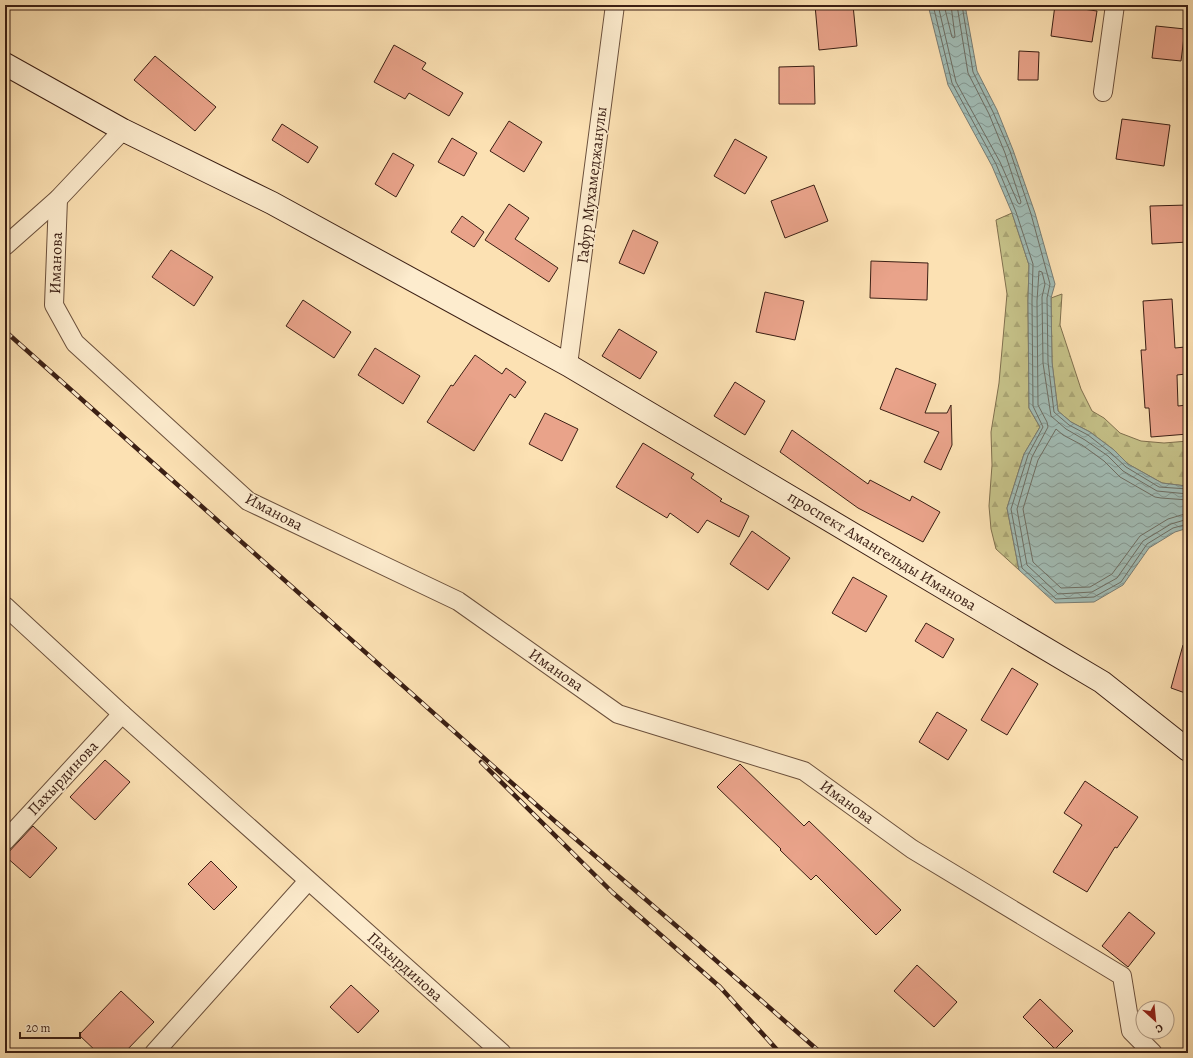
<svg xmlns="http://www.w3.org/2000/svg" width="1193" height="1058" viewBox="0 0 1193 1058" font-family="Alegreya,serif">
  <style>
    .forest { fill: url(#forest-firs); stroke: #80704e }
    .water { fill: url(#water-waves); stroke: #787d75 }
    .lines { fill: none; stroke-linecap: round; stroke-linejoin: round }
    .shore { stroke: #6e6e64; stroke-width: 1 }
    .building { fill: #e9a38a; stroke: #3b1f14 }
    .street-casing { stroke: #6b503c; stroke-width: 20 }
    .secondary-casing { stroke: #3b1f14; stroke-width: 24 }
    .street { stroke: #fdecce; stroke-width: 18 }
    .secondary { stroke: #fdecce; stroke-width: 22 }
    .rail-casing { stroke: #3b1f14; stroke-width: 4.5 }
    .rail { stroke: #fdecce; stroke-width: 3; stroke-dasharray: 9; stroke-linecap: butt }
    .labels { text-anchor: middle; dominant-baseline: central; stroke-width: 3; stroke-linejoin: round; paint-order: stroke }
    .street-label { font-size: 16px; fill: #3b1f14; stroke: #fdecce }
  </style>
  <defs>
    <pattern id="forest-firs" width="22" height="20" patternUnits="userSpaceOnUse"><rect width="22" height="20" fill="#c5c188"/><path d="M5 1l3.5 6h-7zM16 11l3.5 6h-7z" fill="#aaa574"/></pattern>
    <pattern id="water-waves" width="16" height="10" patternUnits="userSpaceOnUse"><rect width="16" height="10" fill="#a1bcb5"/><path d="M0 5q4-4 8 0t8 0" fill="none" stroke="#849892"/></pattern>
  </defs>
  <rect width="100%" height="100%" fill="#fce1b3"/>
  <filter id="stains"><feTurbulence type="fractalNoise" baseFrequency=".005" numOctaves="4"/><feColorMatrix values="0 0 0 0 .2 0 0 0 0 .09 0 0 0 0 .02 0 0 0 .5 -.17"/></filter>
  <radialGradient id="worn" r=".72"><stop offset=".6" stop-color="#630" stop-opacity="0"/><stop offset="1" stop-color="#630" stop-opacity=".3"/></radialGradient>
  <g class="forest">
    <path d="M1012 213 1029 265 1028 301 1029 408 1040 427 1024 454 1007 508 1019 570 996 549 991 529 989 506 992 465 991 432 999 383 1007 294 996 220Z"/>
    <path d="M1062 294 1060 325 1081 389 1092 411 1104 418 1120 433 1141 441 1164 443 1188 441V485L1186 486 1162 483 1128 464 1114 450 1090 432 1071 422 1058 411 1052 363 1051 298Z"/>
  </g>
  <path class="water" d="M928 5H965L977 71 997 110 1013 150 1035 213 1055 284 1051 298 1052 362 1058 411 1071 422 1090 432 1114 450 1128 464 1162 483 1186 486 1188 485V528L1175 532 1149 548 1123 585 1094 602 1055 603 1019 570 1007 508 1024 454 1040 427 1029 408 1028 301 1029 265 1012 213 992 166 948 85Z"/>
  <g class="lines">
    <g class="shore">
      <path d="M933 5 952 83 996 164 1016 212 1033 264 1032 301 1033 406 1043 427 1028 455 1011 509 1022 568 1056 599 1094 597 1121 582 1147 544 1173 528 1188 524"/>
      <path d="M938 5 956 82 1000 162 1018 203 1020 204 1021 202 1005 153 989 114 968 73 957 5"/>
      <path d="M944 5 952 37 954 38 955 36 951 5"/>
      <path d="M962 5 973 72 993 112 1010 151 1031 214 1050 284 1047 298 1048 362 1054 412 1069 425 1088 435 1111 453 1126 467 1159 487 1188 489"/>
      <path d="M1188 494 1157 491 1123 471 1108 456 1085 440 1066 429 1051 416 1043 363 1042 297 1045 284 1042 272 1039 271 1037 301 1038 405 1047 422 1048 427 1032 457 1017 509 1027 565 1058 594 1092 592 1117 578 1143 541 1171 524 1188 519"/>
      <path d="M1188 500 1161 498 1155 497 1120 477 1104 461 1082 445 1063 435 1056 429 1038 460 1023 509 1033 562 1061 588 1090 587 1112 574 1140 536 1168 519 1188 513"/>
    </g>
  </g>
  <g class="building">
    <path d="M815 5H853L857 46 819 50Z"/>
    <path d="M1055 5 1097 11 1092 42 1051 36Z"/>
    <path d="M1156 26 1185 29 1181 61 1152 58Z"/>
    <path d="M394 45 426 63 422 69 463 93 449 116 409 93 405 99 374 82Z"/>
    <path d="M1019 51 1039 52 1038 80H1018Z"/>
    <path d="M155 56 216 107 195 131 134 80Z"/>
    <path d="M814 66 815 104H779V67Z"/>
    <path d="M1122 119 1170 125 1164 166 1116 159Z"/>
    <path d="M509 121 542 142 524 172 490 151Z"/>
    <path d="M282 124 318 147 308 163 272 140Z"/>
    <path d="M452 138 477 153 464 176 438 162Z"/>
    <path d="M735 139 767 157 745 194 714 176Z"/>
    <path d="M393 153 414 165 396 197 375 184Z"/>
    <path d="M814 185 828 221 785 238 771 201Z"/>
    <path d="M509 204 529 218 515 239 558 268 549 282 485 240Z"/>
    <path d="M1188 205V242L1152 244 1150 206Z"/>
    <path d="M462 216 484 232 474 247 451 232Z"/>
    <path d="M633 230 658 242 644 274 619 263Z"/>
    <path d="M171 250 213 277 194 306 152 277Z"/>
    <path d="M871 261 928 263 927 300 870 298Z"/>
    <path d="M765 292 804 301 795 340 756 332Z"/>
    <path d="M1172 299 1175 348 1185 347 1186 374 1177 375 1178 406 1187 405 1188 434 1151 437 1149 408H1145L1141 350H1146L1143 301Z"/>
    <path d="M303 300 351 332 334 358 286 326Z"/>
    <path d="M619 329 657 352 640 379 602 356Z"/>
    <path d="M375 348 420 376 403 404 358 375Z"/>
    <path d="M475 355 502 374 506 368 526 382 515 398 510 394 474 451 427 422 451 385 453 386Z"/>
    <path d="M896 368 936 384 925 413H947L951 405 952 445 941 470 924 462 939 432 880 409Z"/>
    <path d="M735 382 765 401 745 435 714 416Z"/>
    <path d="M545 413 578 429 562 461 529 444Z"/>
    <path d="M792 430 868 484 870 480 910 501 912 496 940 512 923 542 858 508 780 452Z"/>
    <path d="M643 443 694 474 691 478 722 499 720 501 749 516 739 537 707 520 698 533 670 513 667 518 616 487Z"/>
    <path d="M752 531 790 558 768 590 730 564Z"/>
    <path d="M853 577 887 596 866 632 832 613Z"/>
    <path d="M926 623 954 639 943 658 915 641Z"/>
    <path d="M1183 645H1188V694L1171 688Z"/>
    <path d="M1012 668 1038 684 1007 735 981 720Z"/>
    <path d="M937 712 967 730 948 760 919 742Z"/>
    <path d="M105 760 130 782 95 820 70 797Z"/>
    <path d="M740 764 804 826 809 821 901 910 876 935 816 875 811 880 780 850 781 849 717 787Z"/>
    <path d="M1085 781 1138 817 1117 848 1115 847 1087 892 1053 872 1082 825 1064 813Z"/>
    <path d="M33 826 57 848 30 878 5 856Z"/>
    <path d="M211 861 237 887 214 910 188 884Z"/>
    <path d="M1129 912 1155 933 1128 967 1102 946Z"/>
    <path d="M917 965 957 1002 934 1027 894 991Z"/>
    <path d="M351 985 379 1011 358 1033 330 1007Z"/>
    <path d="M121 991 154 1022 124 1053H98L79 1035Z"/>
    <path d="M1040 999 1073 1031 1055 1049 1023 1017Z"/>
  </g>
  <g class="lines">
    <g class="street-casing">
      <g id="street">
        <path d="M1103 92 1115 5"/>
        <path d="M58 199 54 305 75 343 248 501 458 601 618 714 804 771 912 849 1122 976 1131 1031 1153 1053"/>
        <path d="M5 246 58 199 123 130"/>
        <path d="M568 365 615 5"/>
        <path d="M5 606 122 714 502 1053"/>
        <path d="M5 841 122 714"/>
        <path d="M154 1053 308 881"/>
      </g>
    </g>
    <g class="secondary-casing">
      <path id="secondary" d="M5 64 123 130 272 203 568 365 1102 682 1188 750"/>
    </g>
    <use href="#street" class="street"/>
    <use href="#secondary" class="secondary"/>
    <g class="rail-casing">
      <g id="rail">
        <path d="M5 331 549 816 695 942 821 1053"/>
        <path d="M481 762 612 892 720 987 780 1053"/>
      </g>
    </g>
    <use href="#rail" class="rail"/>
  </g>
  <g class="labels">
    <g class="street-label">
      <text transform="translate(592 185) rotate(-83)">Гафур Мухамеджанулы</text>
      <text transform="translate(56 263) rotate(-88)">Иманова</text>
      <text transform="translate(274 512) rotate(28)">Иманова</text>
      <text transform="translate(882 551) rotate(31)">проспект Амангельды Иманова</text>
      <text transform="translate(556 670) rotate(35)">Иманова</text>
      <text transform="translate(63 778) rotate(-47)">Пахырдинова</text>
      <text transform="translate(847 802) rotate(36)">Иманова</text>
      <text transform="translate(405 967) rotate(42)">Пахырдинова</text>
    </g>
  </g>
  <rect width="1193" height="1058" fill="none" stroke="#fce1b3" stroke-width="20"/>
  <rect x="6" y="6" width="1181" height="1046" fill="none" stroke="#3b1f14" stroke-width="2"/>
  <rect x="10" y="10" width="1173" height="1038" fill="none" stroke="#3b1f14"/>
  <g transform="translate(1155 1020) rotate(153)"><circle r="19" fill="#fdecce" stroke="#af9a84"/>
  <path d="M0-3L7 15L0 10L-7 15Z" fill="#8f2418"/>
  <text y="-6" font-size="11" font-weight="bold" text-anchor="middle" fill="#3b1f14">С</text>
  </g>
  <path d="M20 1032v6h60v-6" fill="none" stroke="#3b1f14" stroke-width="2"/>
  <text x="26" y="1032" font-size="12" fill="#3b1f14" stroke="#fdecce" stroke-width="3" paint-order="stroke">20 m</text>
  <rect width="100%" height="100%" filter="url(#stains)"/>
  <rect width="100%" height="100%" fill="url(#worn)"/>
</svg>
